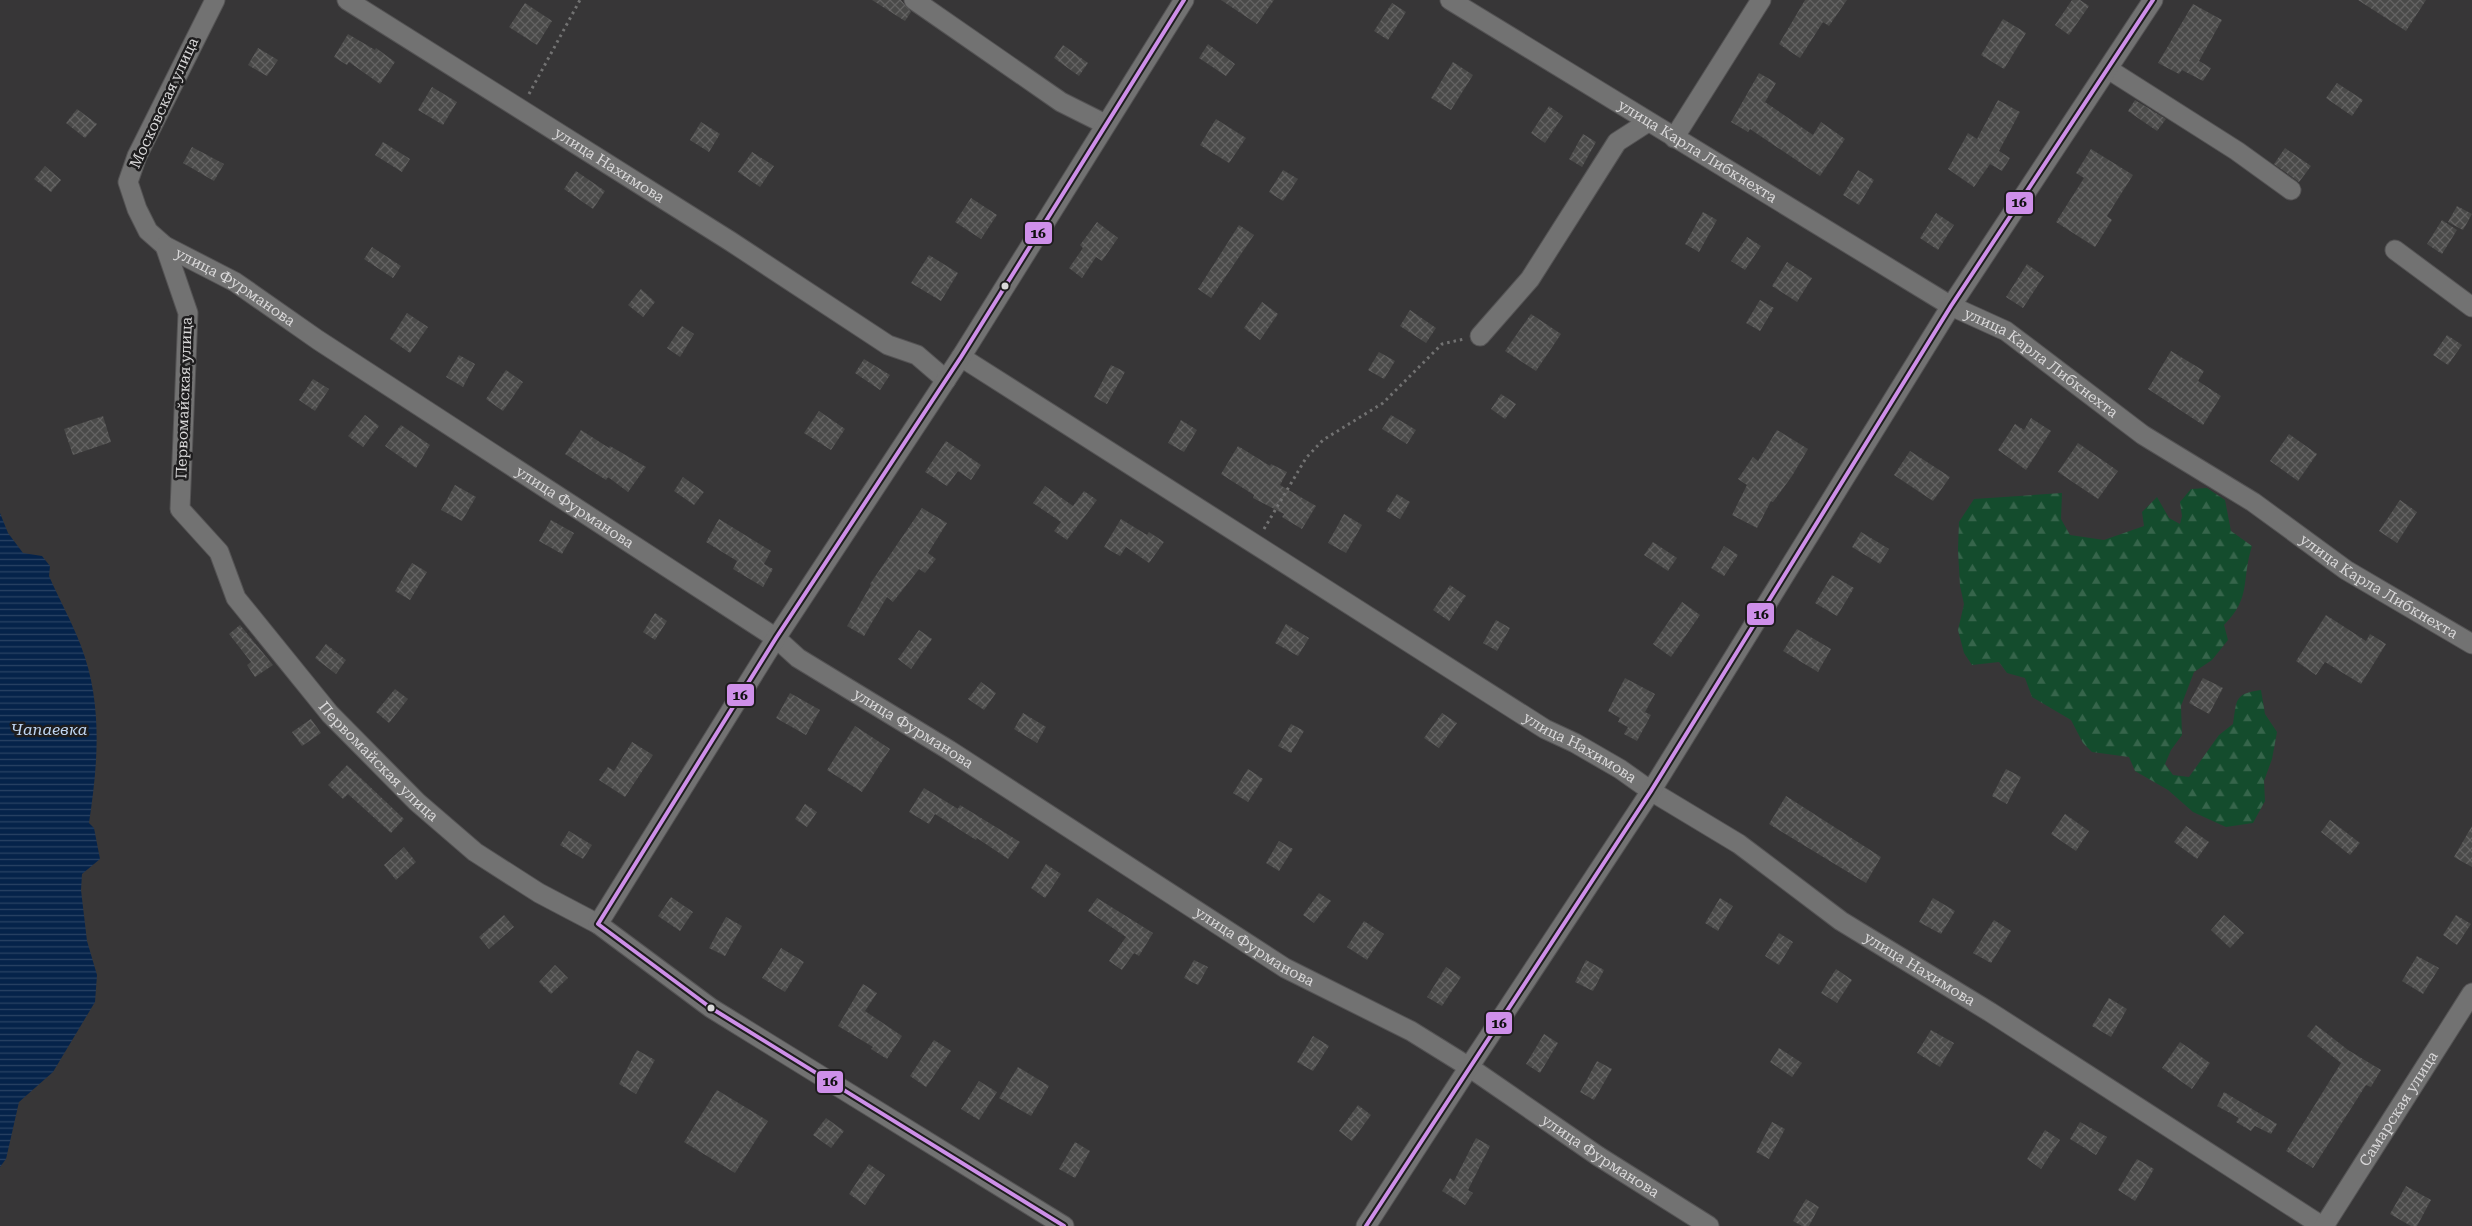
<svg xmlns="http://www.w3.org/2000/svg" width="2472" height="1226" viewBox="0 0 2472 1226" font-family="'Roboto Serif',serif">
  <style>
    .forest { fill: url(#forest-firs) }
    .water { fill: url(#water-rules) }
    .building { fill: url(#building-cross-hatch) }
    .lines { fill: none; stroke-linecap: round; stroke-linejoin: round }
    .minor-casing { stroke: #545354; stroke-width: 21 }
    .path { stroke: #727272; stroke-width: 3; stroke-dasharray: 2.5 4; stroke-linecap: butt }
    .minor { stroke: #727272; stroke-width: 19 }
    .bus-1-casing { stroke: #1e1d1e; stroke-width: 8 }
    .bus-1 { stroke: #ce8fe9; stroke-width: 4 }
    .bus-dot { fill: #d9d8d9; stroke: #1e1d1e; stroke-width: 2 }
    .labels { text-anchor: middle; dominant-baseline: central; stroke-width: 5; stroke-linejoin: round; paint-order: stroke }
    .street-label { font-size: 15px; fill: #d9d8d9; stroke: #1e1d1e }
    .water-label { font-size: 16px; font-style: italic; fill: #bfd6f3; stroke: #1e1d1e }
    .line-badge { stroke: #1e1d1e; stroke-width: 2 }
    .pale-badge-label { font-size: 14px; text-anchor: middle; font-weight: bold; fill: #111 }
  </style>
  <defs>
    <pattern id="forest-firs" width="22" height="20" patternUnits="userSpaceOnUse" patternTransform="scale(1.25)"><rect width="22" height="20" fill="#144c2d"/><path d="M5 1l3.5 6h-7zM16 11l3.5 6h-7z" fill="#36654b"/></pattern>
    <pattern id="water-rules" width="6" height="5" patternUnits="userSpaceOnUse" patternTransform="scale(1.25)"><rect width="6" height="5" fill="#05234a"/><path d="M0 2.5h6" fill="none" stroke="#294264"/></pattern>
    <pattern id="building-cross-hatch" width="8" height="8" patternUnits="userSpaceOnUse" patternTransform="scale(1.25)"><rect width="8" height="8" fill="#4a4a49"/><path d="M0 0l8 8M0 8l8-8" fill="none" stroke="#646363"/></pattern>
  </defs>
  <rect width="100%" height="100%" fill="#373637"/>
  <path class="forest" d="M2207 488 2225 500 2231 531 2252 546C2241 580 2252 597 2224 625L2228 640 2212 660 2194 672 2181 706 2182 735 2171 750 2165 764 2173 775 2189 777 2219 735 2233 724C2237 699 2234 694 2261 690L2265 714 2277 732 2272 759 2264 781 2265 801 2253 823 2226 827 2193 812 2168 790 2135 771 2129 757 2092 752 2083 743 2071 720 2032 697 2025 678 2007 673 1999 662 1972 665 1964 653 1958 630 1964 604 1960 586 1958 550 1959 522 1974 499 2062 493 2061 519 2070 535 2104 540 2144 526 2142 512 2157 497 2169 518 2180 524 2182 516 2180 502 2191 489Z"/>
  <path class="water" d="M0 513 8 533 23 553 42 556 50 566 49 576C59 599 72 622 81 646 103 704 98 763 89 823L94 828 100 859 82 874 81 890 87 941 97 975 95 1002 53 1072 19 1102 6 1159 0 1167Z"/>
  <g class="building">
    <path d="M872 0H901L911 12 905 21Z"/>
    <path d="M1221 0H1274L1257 24Z"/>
    <path d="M1805 0H1847L1829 26 1823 22 1800 58 1779 44Z"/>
    <path d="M2072 0H2080L2089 6 2069 35 2055 25Z"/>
    <path d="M2358 0H2426L2406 31Z"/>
    <path d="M525 3 552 21 537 45 509 27Z"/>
    <path d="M1392 3 1406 12 1388 40 1374 31Z"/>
    <path d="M2193 4 2222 20 2199 61 2211 68 2203 81 2182 70 2179 74 2158 63Z"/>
    <path d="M2003 19 2026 33 2004 69 1981 55Z"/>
    <path d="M348 34 375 50 376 48 395 62 380 84 349 62 347 65 334 57Z"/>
    <path d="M1208 44 1235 64 1226 76 1199 58Z"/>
    <path d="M1063 45 1088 63 1079 76 1054 58Z"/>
    <path d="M258 48 278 60 267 76 248 65Z"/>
    <path d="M1453 62 1473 75 1451 110 1431 98Z"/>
    <path d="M1759 73 1776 83 1765 102 1813 135 1821 122 1845 139 1820 176 1750 129 1748 132 1731 122Z"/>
    <path d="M2337 83 2363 100 2352 116 2326 98Z"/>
    <path d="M432 87 457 102 443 125 418 110Z"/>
    <path d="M1998 100 2020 112 1999 151 2010 158 2002 171 1990 164 1974 187 1948 169 1968 133 1977 139Z"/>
    <path d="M2135 100 2166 119 2157 131 2128 111Z"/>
    <path d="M1549 106 1563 116 1545 143 1531 133Z"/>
    <path d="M77 109 97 124 85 138 66 123Z"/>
    <path d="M1216 119 1246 138 1229 163 1200 145Z"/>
    <path d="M701 122 720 134 709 152 690 140Z"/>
    <path d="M1583 134 1596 142 1582 167 1569 159Z"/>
    <path d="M383 142 410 159 402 172 375 155Z"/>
    <path d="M192 147 224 164 214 181 183 163Z"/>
    <path d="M2285 148 2311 166 2299 182 2274 164Z"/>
    <path d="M2091 149 2133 175 2107 216 2112 220 2095 247 2056 222 2084 178 2076 173Z"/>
    <path d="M752 152 774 166 760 187 738 172Z"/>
    <path d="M45 166 61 180 51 192 34 179Z"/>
    <path d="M1283 170 1298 179 1283 201 1269 192Z"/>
    <path d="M1858 170 1874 180 1859 205 1843 195Z"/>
    <path d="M576 171 605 191 593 209 564 189Z"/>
    <path d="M971 198 997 215 981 239 955 222Z"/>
    <path d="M2457 206 2472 214 2463 230 2448 222Z"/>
    <path d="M1703 212 1717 220 1699 252 1685 244Z"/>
    <path d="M1936 213 1954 225 1938 250 1920 238Z"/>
    <path d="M2442 220 2457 230 2442 254 2427 244Z"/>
    <path d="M1097 222 1118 238 1102 261 1096 257 1082 278 1069 268 1083 248 1080 245Z"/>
    <path d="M1239 225 1254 235 1211 298 1198 289Z"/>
    <path d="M1747 237 1761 246 1745 270 1731 261Z"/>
    <path d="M372 247 401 266 393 278 364 259Z"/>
    <path d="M929 255 958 273 941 301 911 283Z"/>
    <path d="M1787 262 1812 278 1797 302 1772 286Z"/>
    <path d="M2027 264 2044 276 2023 308 2006 297Z"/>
    <path d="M641 289 655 302 643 317 628 305Z"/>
    <path d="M1760 300 1774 308 1760 331 1746 323Z"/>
    <path d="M1262 302 1278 314 1260 340 1244 328Z"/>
    <path d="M1410 310 1436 328 1426 343 1400 326Z"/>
    <path d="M407 313 428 327 410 353 390 339Z"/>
    <path d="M1531 314 1561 334 1536 371 1505 351Z"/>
    <path d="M682 326 694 334 680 357 667 348Z"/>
    <path d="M2447 335 2462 345 2448 365 2433 355Z"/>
    <path d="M2171 351 2204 371 2198 381 2221 396 2203 425 2148 389Z"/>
    <path d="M1379 352 1395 361 1384 379 1368 370Z"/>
    <path d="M459 355 475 364 463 387 446 377Z"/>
    <path d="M864 359 890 375 880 390 855 373Z"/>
    <path d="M1111 365 1125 372 1107 404 1094 397Z"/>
    <path d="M506 370 523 382 503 411 486 399Z"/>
    <path d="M313 379 329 389 315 411 299 400Z"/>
    <path d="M1501 394 1516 404 1505 419 1491 409Z"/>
    <path d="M819 411 845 429 831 450 804 433Z"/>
    <path d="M365 415 379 426 363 447 348 436Z"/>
    <path d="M1391 415 1416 430 1407 444 1382 429Z"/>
    <path d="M103 416 111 442 73 455 64 429Z"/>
    <path d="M2031 418 2051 431 2026 470 1998 450 2015 424 2024 430Z"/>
    <path d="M1181 420 1197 430 1184 452 1168 443Z"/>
    <path d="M401 425 430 445 416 468 385 446Z"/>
    <path d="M581 430 609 448 610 446 646 467 628 492 608 477 606 480 565 454Z"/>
    <path d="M1777 430 1808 449 1792 476 1773 502 1771 501 1757 528 1732 515 1747 485 1738 479 1753 457 1758 461Z"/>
    <path d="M2289 434 2317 454 2298 481 2270 461Z"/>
    <path d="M946 441 981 465 971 480 958 471 947 486 925 472Z"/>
    <path d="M2078 443 2118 471 2098 499 2058 472Z"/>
    <path d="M1238 446 1270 466 1271 464 1287 472 1280 485 1316 506 1302 529 1282 517 1284 514 1253 498 1254 495 1221 474Z"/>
    <path d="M1910 451 1950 477 1933 501 1894 475Z"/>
    <path d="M683 477 704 492 694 505 674 491Z"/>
    <path d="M455 485 476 497 462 521 441 510Z"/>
    <path d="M1045 486 1073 506 1084 491 1097 500 1067 540 1054 531 1061 522 1033 503Z"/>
    <path d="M1397 494 1410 502 1400 519 1386 511Z"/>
    <path d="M2400 500 2417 512 2397 543 2379 531Z"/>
    <path d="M922 508 947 523 928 553 936 559 925 573 919 569 893 602 887 597 864 636 847 626 871 585 870 584Z"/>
    <path d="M1344 514 1362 525 1346 553 1328 543Z"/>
    <path d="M719 519 771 551 764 564 773 569 763 587 733 569 737 561 706 542Z"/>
    <path d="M1121 519 1147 535 1149 532 1164 542 1149 563 1126 547 1120 556 1104 547Z"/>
    <path d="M551 520 574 533 562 554 539 541Z"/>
    <path d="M1861 532 1889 549 1880 564 1852 547Z"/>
    <path d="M1653 542 1677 558 1668 571 1644 555Z"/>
    <path d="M1724 546 1738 555 1724 576 1711 568Z"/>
    <path d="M412 563 427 572 410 600 395 591Z"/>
    <path d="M1832 575 1854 588 1837 616 1815 603Z"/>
    <path d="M1450 585 1466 596 1449 621 1433 610Z"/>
    <path d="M1682 602 1700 615 1671 657 1653 644Z"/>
    <path d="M655 613 667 621 655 640 643 632Z"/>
    <path d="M2326 615 2366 641 2370 634 2386 644 2361 684 2325 662 2316 675 2296 661Z"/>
    <path d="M1496 620 1510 628 1497 651 1483 643Z"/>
    <path d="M1286 624 1309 638 1298 656 1275 643Z"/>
    <path d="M240 625 273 665 255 677 247 665 251 662 229 634Z"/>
    <path d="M1797 629 1831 649 1818 672 1783 651Z"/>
    <path d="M919 630 932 639 911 669 898 659Z"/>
    <path d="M326 644 346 660 336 674 315 658Z"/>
    <path d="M1625 678 1655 694 1645 712 1651 715 1637 741 1624 734 1628 727 1618 722 1620 718 1608 711Z"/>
    <path d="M2203 678 2223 688 2209 714 2189 703Z"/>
    <path d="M981 682 996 693 984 710 968 699Z"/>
    <path d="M395 689 408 699 389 723 376 712Z"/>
    <path d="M790 693 820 710 806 735 776 718Z"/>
    <path d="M1023 713 1046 727 1037 743 1014 729Z"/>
    <path d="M1442 713 1457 723 1439 748 1424 738Z"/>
    <path d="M311 719 321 733 302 746 292 732Z"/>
    <path d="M1291 724 1304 731 1291 753 1278 746Z"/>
    <path d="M855 726 890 749 862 792 827 770Z"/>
    <path d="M632 742 653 755 625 797 599 780 608 767 614 771Z"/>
    <path d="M347 765 404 819 391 833 348 794 343 799 328 785Z"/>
    <path d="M1248 769 1263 779 1248 802 1233 793Z"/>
    <path d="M2006 769 2021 777 2007 804 1992 796Z"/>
    <path d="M924 788 958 809 960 805 1020 842 1008 859 977 838 976 840 935 814 929 824 909 812Z"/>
    <path d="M1786 796 1881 857 1866 883 1769 824Z"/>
    <path d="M805 804 817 812 807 827 795 819Z"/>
    <path d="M2065 814 2089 831 2076 851 2051 834Z"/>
    <path d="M2330 820 2360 843 2350 855 2321 832Z"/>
    <path d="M2186 826 2209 842 2197 859 2174 842Z"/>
    <path d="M2472 826V867L2454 857Z"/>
    <path d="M569 831 592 845 583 859 560 845Z"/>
    <path d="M1279 841 1293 849 1279 871 1266 863Z"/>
    <path d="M404 847 416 862 396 880 384 865Z"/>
    <path d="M1046 864 1061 874 1045 898 1031 888Z"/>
    <path d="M1319 893 1331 901 1314 923 1303 915Z"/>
    <path d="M671 897 693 912 680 931 658 916Z"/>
    <path d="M1097 898 1153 933 1139 956 1134 953 1122 970 1109 961 1126 937 1088 911Z"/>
    <path d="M1720 898 1733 906 1718 931 1705 923Z"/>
    <path d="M1933 898 1955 911 1941 934 1919 922Z"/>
    <path d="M504 915 514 927 489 949 479 937Z"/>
    <path d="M2224 915 2244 933 2230 948 2211 930Z"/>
    <path d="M2456 915 2471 924 2457 945 2443 935Z"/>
    <path d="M726 917 742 926 725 956 709 948Z"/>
    <path d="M1994 920 2011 931 1991 963 1973 953Z"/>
    <path d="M1364 921 1384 934 1367 960 1347 947Z"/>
    <path d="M1779 933 1793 942 1779 965 1765 956Z"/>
    <path d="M781 948 804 962 785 992 762 978Z"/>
    <path d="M2417 956 2439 968 2423 994 2402 981Z"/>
    <path d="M1194 960 1208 967 1198 985 1184 978Z"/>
    <path d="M1586 960 1604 970 1593 991 1575 982Z"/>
    <path d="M555 965 568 978 551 994 539 982Z"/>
    <path d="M1446 967 1461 977 1442 1006 1427 997Z"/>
    <path d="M1836 969 1852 980 1837 1003 1821 993Z"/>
    <path d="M863 984 877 993 865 1011 902 1036 887 1059 871 1049 873 1047 838 1026Z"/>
    <path d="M2109 998 2127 1009 2111 1037 2092 1026Z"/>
    <path d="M2316 1025 2348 1050 2381 1070 2371 1087 2366 1085 2313 1168 2286 1151 2341 1063 2307 1036Z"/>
    <path d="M1931 1030 1954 1043 1940 1067 1917 1053Z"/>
    <path d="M1544 1034 1558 1043 1540 1073 1526 1064Z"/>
    <path d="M1313 1036 1329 1046 1313 1071 1297 1062Z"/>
    <path d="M934 1040 951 1051 926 1087 910 1076Z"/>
    <path d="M2180 1042 2210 1063 2192 1089 2162 1068Z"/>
    <path d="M1779 1048 1802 1063 1792 1077 1770 1062Z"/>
    <path d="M637 1050 655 1060 636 1094 619 1084Z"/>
    <path d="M1597 1061 1612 1069 1594 1100 1580 1092Z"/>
    <path d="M1018 1067 1049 1086 1031 1116 999 1098Z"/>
    <path d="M979 1081 997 1092 979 1120 961 1109Z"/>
    <path d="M717 1090 768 1121 735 1173 684 1142Z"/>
    <path d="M2224 1092 2277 1124 2271 1134 2255 1126 2251 1131 2236 1122 2239 1118 2217 1106Z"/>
    <path d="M1358 1105 1371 1115 1352 1141 1339 1131Z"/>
    <path d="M826 1118 844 1131 831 1148 813 1135Z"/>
    <path d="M1772 1122 1785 1129 1769 1159 1756 1152Z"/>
    <path d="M2080 1122 2107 1137 2096 1155 2070 1139Z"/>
    <path d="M2045 1130 2060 1140 2041 1169 2027 1159Z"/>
    <path d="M1476 1138 1490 1146 1468 1190 1473 1193 1465 1205 1442 1191 1450 1178 1454 1181Z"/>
    <path d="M1075 1142 1090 1151 1075 1178 1059 1169Z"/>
    <path d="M2137 1159 2154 1169 2135 1201 2118 1190Z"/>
    <path d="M869 1164 885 1175 865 1205 849 1194Z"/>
    <path d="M2406 1186 2431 1200 2417 1226H2411L2390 1214Z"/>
    <path d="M1806 1199 1819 1207 1809 1226H1802L1793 1221Z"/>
  </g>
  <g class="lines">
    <g class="minor-casing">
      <g id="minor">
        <path id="s1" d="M215 0 137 156 128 182 137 209 148 231 165 246 235 282 318 340 776 638 798 658 949 750 1285 968 1411 1031 1469 1067 1598 1156 1709 1226"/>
        <path id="s2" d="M347 0 730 241 888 345 917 355 946 380"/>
        <path d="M914 0 1061 102 1105 124"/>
        <path id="s3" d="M1450 0 1951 306 2006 331 2143 435 2253 502 2346 570 2472 644"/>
        <path d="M2108 69 2237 151 2291 190"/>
        <path d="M1674 138 1761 0"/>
        <path id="s4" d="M165 246 188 313 180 509 219 552 236 598 330 714 417 802 475 852 539 893 598 924 711 1008 1064 1226"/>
        <path d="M2395 250 2472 307"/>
        <path d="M1480 336 1530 279 1617 142 1648 122"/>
        <path id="s5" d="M961 357 1545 729 1575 743 1620 769 1651 791 1739 844 1841 921 1990 1012 2322 1226"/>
        <path d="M598 924 776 638 961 357 1184 0"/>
        <path d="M1366 1226 1469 1067 1651 791 1951 306 2153 0"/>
        <path id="s6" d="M2324 1226 2472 993"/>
      </g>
    </g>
    <g class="path">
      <path d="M529 94 580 0"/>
      <path d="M1264 529 1306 458 1323 440 1383 403 1442 344 1464 339"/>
    </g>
    <use href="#minor" class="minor"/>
    <g class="bus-1-casing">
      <g id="bus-1">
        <path d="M1064 1226 711 1008 598 924 776 638 961 357 1184 0"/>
        <path d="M1366 1226 1651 791 1951 306 2153 0"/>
      </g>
    </g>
    <use href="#bus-1" class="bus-1"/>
  </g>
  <g class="bus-dot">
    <circle cx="1005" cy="286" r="4.5"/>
    <circle cx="711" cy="1008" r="4.5"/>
  </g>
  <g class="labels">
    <g class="street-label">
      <text transform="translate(164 103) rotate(-65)">Московская улица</text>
      <text stroke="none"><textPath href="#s3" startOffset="290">улица Карла Либкнехта</textPath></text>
      <text stroke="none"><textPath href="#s2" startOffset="310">улица Нахимова</textPath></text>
      <text stroke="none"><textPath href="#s1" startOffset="359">улица Фурманова</textPath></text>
      <text stroke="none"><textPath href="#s3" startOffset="694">улица Карла Либкнехта</textPath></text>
      <text transform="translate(184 398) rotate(-88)">Первомайская улица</text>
      <text stroke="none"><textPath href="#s1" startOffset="764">улица Фурманова</textPath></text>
      <text stroke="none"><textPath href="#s3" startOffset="1100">улица Карла Либкнехта</textPath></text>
      <text stroke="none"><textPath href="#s1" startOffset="1169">улица Фурманова</textPath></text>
      <text stroke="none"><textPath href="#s5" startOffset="732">улица Нахимова</textPath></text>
      <text stroke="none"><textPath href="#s4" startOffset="591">Первомайская улица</textPath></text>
      <text stroke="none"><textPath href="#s1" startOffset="1574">улица Фурманова</textPath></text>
      <text stroke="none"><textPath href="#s5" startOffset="1138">улица Нахимова</textPath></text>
      <text stroke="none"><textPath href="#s6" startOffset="139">Самарская улица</textPath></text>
      <text stroke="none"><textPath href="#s1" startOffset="1979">улица Фурманова</textPath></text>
    </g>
    <g class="water-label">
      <text x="49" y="729">Чапаевка</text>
    </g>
  </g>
  <g class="line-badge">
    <rect x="2005" y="191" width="29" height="24" rx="5" fill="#ce8fe9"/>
    <rect x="1024" y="221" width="29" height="24" rx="5" fill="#ce8fe9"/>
    <rect x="1746" y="602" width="29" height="24" rx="5" fill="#ce8fe9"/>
    <rect x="726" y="683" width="29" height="24" rx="5" fill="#ce8fe9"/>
    <rect x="1485" y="1011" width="28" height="24" rx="5" fill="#ce8fe9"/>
    <rect x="816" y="1070" width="28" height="24" rx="5" fill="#ce8fe9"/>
  </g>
  <g class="pale-badge-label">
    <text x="2019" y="207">16</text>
    <text x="1038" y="238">16</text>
    <text x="1761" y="619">16</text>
    <text x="740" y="700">16</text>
    <text x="1499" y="1028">16</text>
    <text x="830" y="1086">16</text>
  </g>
</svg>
